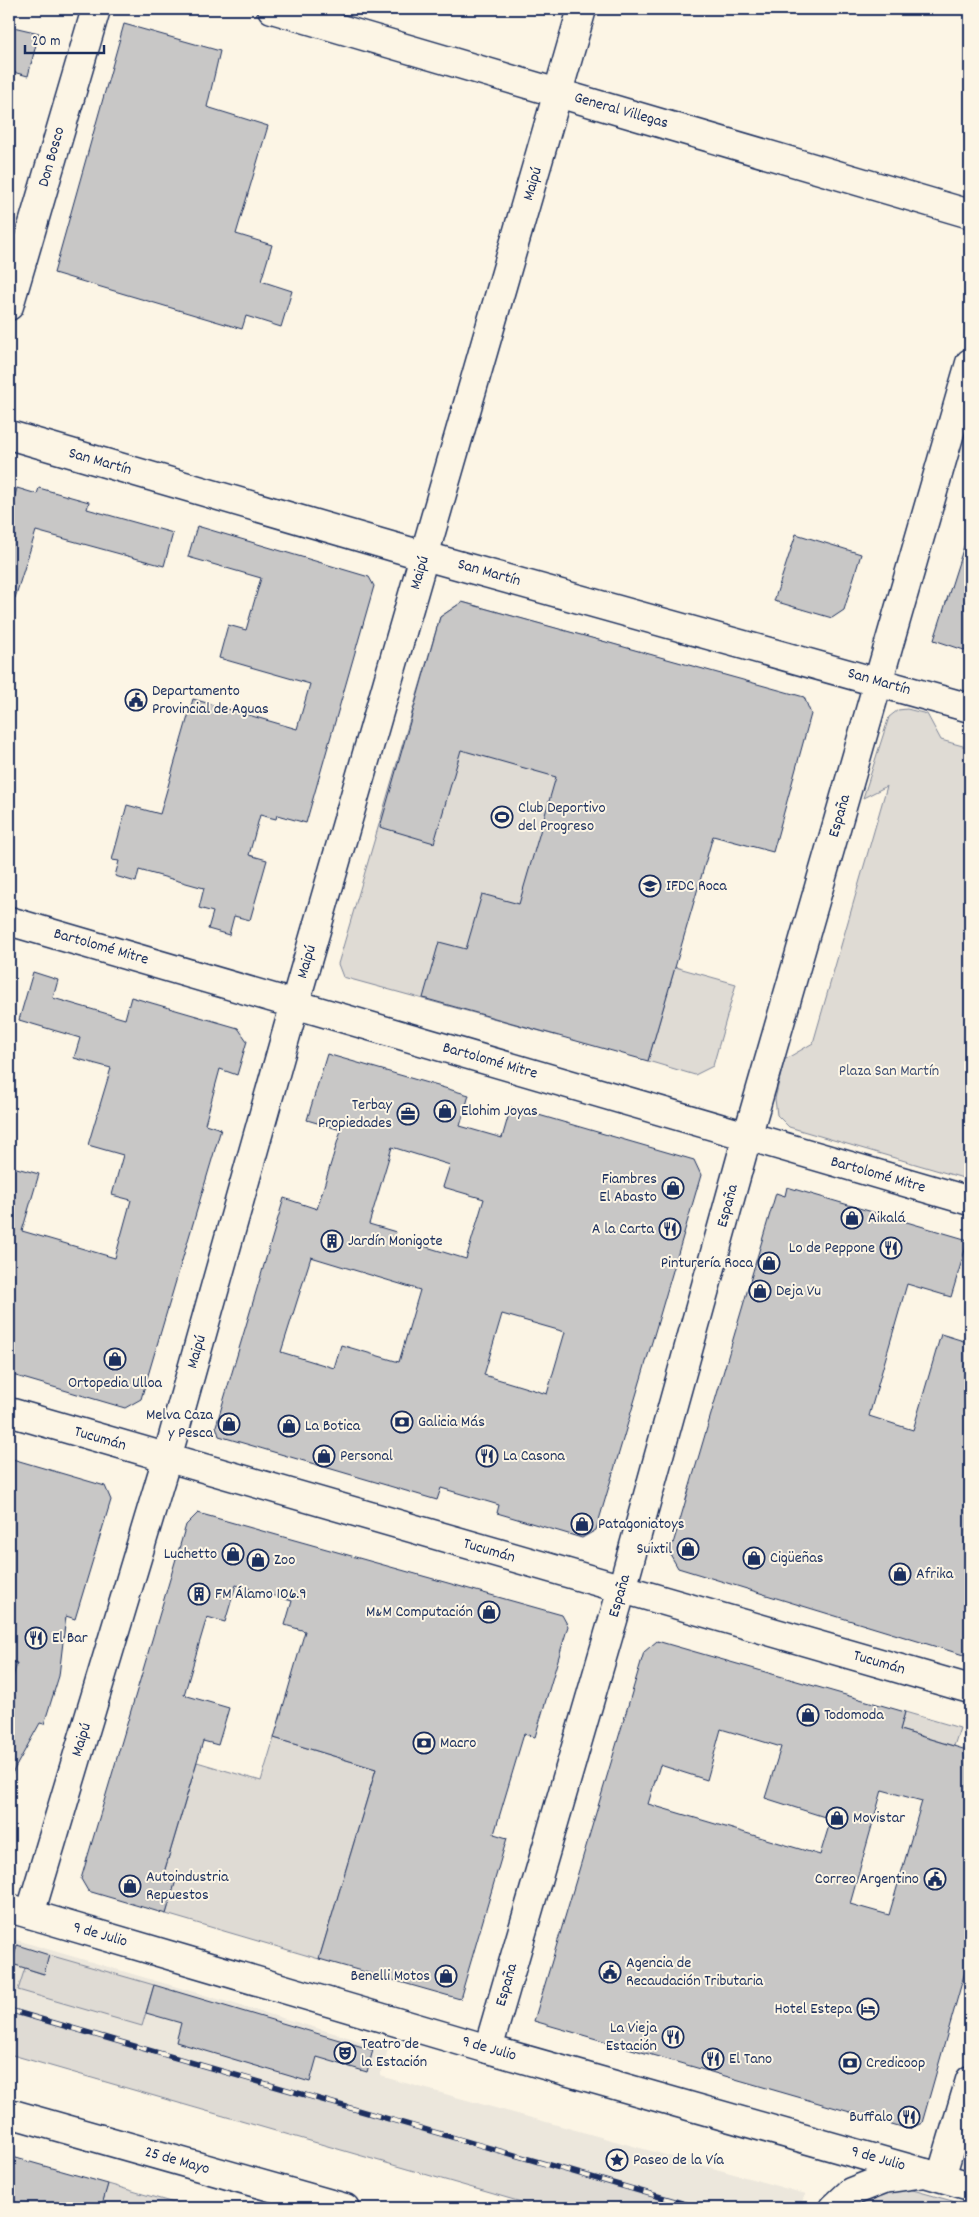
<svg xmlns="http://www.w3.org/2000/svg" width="979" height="2217" viewBox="0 0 979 2217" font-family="Dekko,sans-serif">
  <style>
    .built { fill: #ece7dc }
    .green { fill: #dfdbd4; stroke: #7d8599 }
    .building { fill: #c8c7c6; stroke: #1b2f5e; fill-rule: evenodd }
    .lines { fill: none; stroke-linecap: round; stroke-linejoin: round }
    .street-casing { stroke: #1b2f5e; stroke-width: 31 }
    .secondary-casing { stroke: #1b2f5e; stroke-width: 31 }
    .primary-casing { stroke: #1b2f5e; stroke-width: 31 }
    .street { stroke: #fcf5e5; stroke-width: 28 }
    .secondary { stroke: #fcf5e5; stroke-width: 28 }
    .primary { stroke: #fcf5e5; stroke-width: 28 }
    .rail-casing { stroke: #1b2f5e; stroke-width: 5.5 }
    .rail { stroke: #fcf5e5; stroke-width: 4; stroke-dasharray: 11; stroke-linecap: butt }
    .labels { text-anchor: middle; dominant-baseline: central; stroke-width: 4; stroke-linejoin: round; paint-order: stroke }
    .street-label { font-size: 16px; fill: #1b2f5e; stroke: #fcf5e5 }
    .poi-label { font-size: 16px; fill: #1b2f5e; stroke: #fcf5e5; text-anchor: start }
    .park-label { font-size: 16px; fill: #425176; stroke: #fcf5e5 }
  </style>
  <rect width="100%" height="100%" fill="#fcf5e5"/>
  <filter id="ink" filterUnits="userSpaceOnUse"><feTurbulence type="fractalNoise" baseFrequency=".02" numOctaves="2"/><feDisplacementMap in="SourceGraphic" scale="10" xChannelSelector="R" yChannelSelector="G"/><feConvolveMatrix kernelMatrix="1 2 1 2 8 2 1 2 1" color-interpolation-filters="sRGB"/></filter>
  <g filter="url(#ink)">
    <path class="built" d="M13 1939 388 2049 380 2076 806 2194 798 2208H542L9 2054V1954Z"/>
    <g class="green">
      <path d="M462 602 712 672 558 1036 343 977 338 964 440 617Z"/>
      <path d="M907 709 927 714 941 740 970 748V1180L789 1127 777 1115 775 1099 784 1060 813 1043 887 786 863 798 889 717 898 710Z"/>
      <path d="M675 967 736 984 713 1066 695 1075 648 1061Z"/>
      <path d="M905 1712 960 1728 954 1746 900 1730Z"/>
      <path d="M274 1738 376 1769 319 1959 166 1914 176 1880 163 1876 197 1762 261 1781Z"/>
      <path d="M49 1955 154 1985 142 2026 18 1990 25 1968 43 1974Z"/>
      <path d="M9 2008 700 2208H542L9 2054Z"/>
      <path d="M108 2184 188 2207V2208H101Z"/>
      <path d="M902 2187 970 2206V2208H848L861 2196Z"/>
    </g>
    <g class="building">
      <path d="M124 24 220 51 207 107 268 126 236 234 272 245 261 281 292 291 281 327 246 316 242 329 54 273Z"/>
      <path d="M9 26 39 33 28 76 9 71Z"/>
      <path d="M17 488 37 494 39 488 89 502 87 509 173 533 164 566 36 531 15 598 9 597V518Z"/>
      <path d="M197 526 369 577 374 586 306 823 277 815 276 819 260 815 249 855 267 860 250 920 234 916 229 935 208 929 213 912 199 908 204 888 139 870 136 882 115 876 119 861 112 860 127 805 160 814 193 699 297 729 310 684 219 658 228 625 246 630 261 578 188 557Z"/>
      <path d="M796 534 861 554 844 610 832 618 774 601Z"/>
      <path d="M966 540 970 541V652L934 640Z"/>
      <path d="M462 602 804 697 811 714 773 852 713 836 648 1061 423 998 439 942 466 949 482 894 519 904 556 777 461 750 434 843 380 827 440 617Z"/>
      <path d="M33 972 58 980 53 998 125 1019 131 997 238 1028 247 1041 237 1075 220 1069 205 1124 221 1129 141 1399 125 1408 9 1374V1166L39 1174 22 1231 115 1258 131 1200 112 1195 123 1155 88 1145 111 1068 74 1058 80 1038 19 1020Z"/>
      <path d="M327 1054 469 1095 460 1126 502 1138 511 1107 694 1160 701 1175 660 1315 596 1530 582 1538 497 1513 499 1505 441 1488 437 1500 219 1436 216 1426 284 1198 317 1209 341 1130 307 1120ZM392 1147 450 1165 443 1187 484 1199 466 1259 394 1237 396 1232 369 1224ZM311 1257 420 1290 399 1362 341 1345 334 1368 281 1352ZM502 1314 565 1332 547 1394 484 1375Z"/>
      <path d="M787 1187 968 1240 951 1297 907 1284 869 1416 913 1430 941 1334 970 1343V1657L678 1568 670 1554 776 1193 785 1196Z"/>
      <path d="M9 1458 105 1486 111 1500 75 1619 66 1616 59 1676 44 1724 40 1723 9 1779V1690L17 1663 9 1661Z"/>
      <path d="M198 1513 562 1615 568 1626 535 1737 524 1734 494 1834 507 1838 460 1999 319 1959 376 1769 274 1738 305 1631 285 1625 292 1601 236 1585 225 1622 207 1617 184 1695 229 1708 218 1745 203 1741 163 1876 176 1880 166 1914 88 1891 81 1879 186 1525Z"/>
      <path d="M657 1641 905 1712 900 1730 970 1751V1954L922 2123 909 2129 534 2021 644 1652ZM721 1729 781 1747 765 1798 831 1819 820 1855 648 1804 660 1765 707 1780ZM882 1790 922 1801 889 1915 850 1904Z"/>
      <path d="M17 1945 49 1955 44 1974 12 1964Z"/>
      <path d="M154 1985 373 2050 367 2072 317 2057 310 2082 176 2042 181 2023 146 2013Z"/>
      <path d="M9 2156 108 2184 101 2208H9Z"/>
    </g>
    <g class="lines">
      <g class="street-casing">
        <g id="street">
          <path d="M272 9 970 214"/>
          <path d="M9 306 96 9"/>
          <path d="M9 435 425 556 970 708"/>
          <path d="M9 921 970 1201"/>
          <path d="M9 1412 970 1689"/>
          <path d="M30 1914 167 1458 295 1003 582 9"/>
          <path d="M488 2049 622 1589 747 1137 970 363"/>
        </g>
      </g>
      <g class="secondary-casing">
        <g id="secondary">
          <path d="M9 1908 488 2049 925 2173"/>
          <path d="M9 2113 345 2208"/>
        </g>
      </g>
      <g class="primary-casing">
        <g id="primary">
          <path d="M941 2177 970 2080"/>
          <path d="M834 2208 851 2192 884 2179 925 2173 970 2186"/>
        </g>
      </g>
      <use href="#street" class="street"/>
      <use href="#secondary" class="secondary"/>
      <use href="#primary" class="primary"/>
      <g class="rail-casing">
        <path id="rail" d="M9 2010 699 2208"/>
      </g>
      <use href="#rail" class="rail"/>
    </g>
  </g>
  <defs>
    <g id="civic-ring" transform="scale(1.125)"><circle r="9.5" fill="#fcf5e5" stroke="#1b2f5e" stroke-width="1.5"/><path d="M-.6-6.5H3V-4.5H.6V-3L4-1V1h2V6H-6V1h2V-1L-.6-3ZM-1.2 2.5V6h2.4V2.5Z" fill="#1b2f5e"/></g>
    <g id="stadium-ring" transform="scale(1.125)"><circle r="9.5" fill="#fcf5e5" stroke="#1b2f5e" stroke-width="1.5"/><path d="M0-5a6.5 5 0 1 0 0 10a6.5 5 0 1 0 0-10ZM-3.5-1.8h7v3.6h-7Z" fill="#1b2f5e"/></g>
    <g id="university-ring" transform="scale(1.125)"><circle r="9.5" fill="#fcf5e5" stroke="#1b2f5e" stroke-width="1.5"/><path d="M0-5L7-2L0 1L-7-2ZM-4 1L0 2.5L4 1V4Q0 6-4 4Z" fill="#1b2f5e"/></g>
    <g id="shop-ring" transform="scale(1.125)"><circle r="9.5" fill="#fcf5e5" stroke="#1b2f5e" stroke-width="1.5"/><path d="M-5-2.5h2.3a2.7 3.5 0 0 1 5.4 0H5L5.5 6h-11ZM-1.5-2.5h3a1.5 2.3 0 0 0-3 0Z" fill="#1b2f5e"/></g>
    <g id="office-ring" transform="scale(1.125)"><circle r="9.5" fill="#fcf5e5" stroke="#1b2f5e" stroke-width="1.5"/><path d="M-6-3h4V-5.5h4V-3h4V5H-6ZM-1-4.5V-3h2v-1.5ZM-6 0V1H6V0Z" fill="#1b2f5e"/></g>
    <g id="restaurant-ring" transform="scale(1.125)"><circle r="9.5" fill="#fcf5e5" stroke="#1b2f5e" stroke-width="1.5"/><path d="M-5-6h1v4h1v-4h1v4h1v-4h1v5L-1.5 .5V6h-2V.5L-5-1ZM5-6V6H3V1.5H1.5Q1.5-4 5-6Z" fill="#1b2f5e"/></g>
    <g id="building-ring" transform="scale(1.125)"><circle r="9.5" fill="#fcf5e5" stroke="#1b2f5e" stroke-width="1.5"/><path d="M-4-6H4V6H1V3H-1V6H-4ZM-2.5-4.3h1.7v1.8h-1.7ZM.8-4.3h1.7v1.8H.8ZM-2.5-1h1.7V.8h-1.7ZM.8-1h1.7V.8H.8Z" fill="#1b2f5e"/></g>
    <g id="bank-ring" transform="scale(1.125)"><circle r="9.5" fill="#fcf5e5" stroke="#1b2f5e" stroke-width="1.5"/><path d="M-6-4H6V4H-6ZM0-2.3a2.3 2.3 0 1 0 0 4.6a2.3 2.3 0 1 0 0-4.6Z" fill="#1b2f5e"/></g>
    <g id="hotel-ring" transform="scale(1.125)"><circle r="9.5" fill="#fcf5e5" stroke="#1b2f5e" stroke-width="1.5"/><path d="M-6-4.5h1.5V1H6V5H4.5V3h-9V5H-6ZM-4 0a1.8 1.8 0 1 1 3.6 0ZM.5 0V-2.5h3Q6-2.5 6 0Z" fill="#1b2f5e"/></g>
    <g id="theatre-ring" transform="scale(1.125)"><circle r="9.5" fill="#fcf5e5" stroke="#1b2f5e" stroke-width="1.5"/><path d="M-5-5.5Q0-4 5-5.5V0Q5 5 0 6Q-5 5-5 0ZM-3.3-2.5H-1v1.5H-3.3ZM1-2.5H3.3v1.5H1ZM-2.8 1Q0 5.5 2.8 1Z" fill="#1b2f5e"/></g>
    <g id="sight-ring" transform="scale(1.125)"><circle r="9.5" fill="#fcf5e5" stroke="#1b2f5e" stroke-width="1.5"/><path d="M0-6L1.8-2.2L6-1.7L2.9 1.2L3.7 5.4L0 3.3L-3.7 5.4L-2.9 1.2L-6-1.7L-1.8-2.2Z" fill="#1b2f5e"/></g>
  </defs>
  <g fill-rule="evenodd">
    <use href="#civic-ring" x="136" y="700"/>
    <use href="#stadium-ring" x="502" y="817"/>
    <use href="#university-ring" x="650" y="886"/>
    <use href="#shop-ring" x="445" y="1111"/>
    <use href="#office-ring" x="408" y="1114"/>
    <use href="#shop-ring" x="673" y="1188"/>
    <use href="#shop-ring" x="852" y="1218"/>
    <use href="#restaurant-ring" x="670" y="1229"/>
    <use href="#building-ring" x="332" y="1241"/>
    <use href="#restaurant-ring" x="891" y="1248"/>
    <use href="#shop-ring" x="769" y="1263"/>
    <use href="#shop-ring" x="760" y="1291"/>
    <use href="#shop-ring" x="115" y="1359"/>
    <use href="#bank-ring" x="402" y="1422"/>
    <use href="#shop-ring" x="229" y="1424"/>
    <use href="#shop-ring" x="289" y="1426"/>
    <use href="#shop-ring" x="324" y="1456"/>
    <use href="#restaurant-ring" x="487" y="1456"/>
    <use href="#shop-ring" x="582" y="1524"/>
    <use href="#shop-ring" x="688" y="1549"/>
    <use href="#shop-ring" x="233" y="1554"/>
    <use href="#shop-ring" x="754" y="1558"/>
    <use href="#shop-ring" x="258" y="1560"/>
    <use href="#shop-ring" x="900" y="1574"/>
    <use href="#building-ring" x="199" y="1594"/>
    <use href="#shop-ring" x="489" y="1612"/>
    <use href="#restaurant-ring" x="36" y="1638"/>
    <use href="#shop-ring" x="808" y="1715"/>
    <use href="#bank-ring" x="424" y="1743"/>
    <use href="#shop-ring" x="837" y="1818"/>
    <use href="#civic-ring" x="935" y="1879"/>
    <use href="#shop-ring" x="130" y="1886"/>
    <use href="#civic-ring" x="610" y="1972"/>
    <use href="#shop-ring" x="446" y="1976"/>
    <use href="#hotel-ring" x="868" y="2009"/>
    <use href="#restaurant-ring" x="673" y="2037"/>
    <use href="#theatre-ring" x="345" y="2053"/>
    <use href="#restaurant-ring" x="713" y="2059"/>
    <use href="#bank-ring" x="850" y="2063"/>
    <use href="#restaurant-ring" x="909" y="2117"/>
    <use href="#sight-ring" x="617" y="2160"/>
  </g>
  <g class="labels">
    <g class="street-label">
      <text transform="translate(621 111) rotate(16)">General Villegas</text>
      <text transform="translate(52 157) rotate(-74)">Don Bosco</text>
      <text transform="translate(533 184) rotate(-74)">Maipú</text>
      <text transform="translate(100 462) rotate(16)">San Martín</text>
      <text transform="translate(420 573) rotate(-74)">Maipú</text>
      <text transform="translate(489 573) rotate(16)">San Martín</text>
      <text transform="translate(879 682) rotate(16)">San Martín</text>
      <text transform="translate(840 816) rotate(-74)">España</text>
      <text transform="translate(101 947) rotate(16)">Bartolomé Mitre</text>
      <text transform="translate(307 962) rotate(-74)">Maipú</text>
      <text transform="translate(490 1061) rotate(16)">Bartolomé Mitre</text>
      <text transform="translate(878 1175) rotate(16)">Bartolomé Mitre</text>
      <text transform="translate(728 1206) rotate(-75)">España</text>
      <text transform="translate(197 1352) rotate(-74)">Maipú</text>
      <text transform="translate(100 1439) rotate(16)">Tucumán</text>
      <text transform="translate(489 1551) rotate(16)">Tucumán</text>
      <text transform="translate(620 1596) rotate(-74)">España</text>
      <text transform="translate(879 1663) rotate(16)">Tucumán</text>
      <text transform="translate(82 1740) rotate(-73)">Maipú</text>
      <text transform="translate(100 1935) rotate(16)">9 de Julio</text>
      <text transform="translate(507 1985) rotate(-74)">España</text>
      <text transform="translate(489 2049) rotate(16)">9 de Julio</text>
      <text transform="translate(878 2159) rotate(16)">9 de Julio</text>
      <text transform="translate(177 2161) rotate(16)">25 de Mayo</text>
    </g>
    <g class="poi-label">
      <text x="152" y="691">Departamento<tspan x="152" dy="18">Provincial de Aguas</tspan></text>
      <text x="518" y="808">Club Deportivo<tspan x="518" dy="18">del Progreso</tspan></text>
      <text x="666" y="886">IFDC Roca</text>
      <text x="392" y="1105" text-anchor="end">Terbay<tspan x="392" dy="18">Propiedades</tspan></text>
      <text x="461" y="1111">Elohim Joyas</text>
      <text x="657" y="1179" text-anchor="end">Fiambres<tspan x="657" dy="18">El Abasto</tspan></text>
      <text x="868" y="1218">Aikalá</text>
      <text x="654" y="1229" text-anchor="end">A la Carta</text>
      <text x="348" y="1241">Jardín Monigote</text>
      <text x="875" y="1248" text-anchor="end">Lo de Peppone</text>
      <text x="753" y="1263" text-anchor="end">Pinturería Roca</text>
      <text x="776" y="1291">Deja Vu</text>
      <text x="115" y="1383" text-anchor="middle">Ortopedia Ulloa</text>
      <text x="213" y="1415" text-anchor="end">Melva Caza<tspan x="213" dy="18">y Pesca</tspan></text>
      <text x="418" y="1422">Galicia Más</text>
      <text x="305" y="1426">La Botica</text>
      <text x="340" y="1456">Personal</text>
      <text x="503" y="1456">La Casona</text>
      <text x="598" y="1524">Patagoniatoys</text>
      <text x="672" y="1549" text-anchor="end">Suixtil</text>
      <text x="217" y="1554" text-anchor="end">Luchetto</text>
      <text x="770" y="1558">Cigüeñas</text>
      <text x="274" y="1560">Zoo</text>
      <text x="916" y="1574">Afrika</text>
      <text x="215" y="1594">FM Álamo 106.9</text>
      <text x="473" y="1612" text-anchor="end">M&amp;M Computación</text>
      <text x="52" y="1638">El Bar</text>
      <text x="824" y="1715">Todomoda</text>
      <text x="440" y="1743">Macro</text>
      <text x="853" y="1818">Movistar</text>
      <text x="146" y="1877">Autoindustria<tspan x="146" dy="18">Repuestos</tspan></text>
      <text x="919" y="1879" text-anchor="end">Correo Argentino</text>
      <text x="626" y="1963">Agencia de<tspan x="626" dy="18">Recaudación Tributaria</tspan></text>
      <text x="430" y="1976" text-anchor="end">Benelli Motos</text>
      <text x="852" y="2009" text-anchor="end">Hotel Estepa</text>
      <text x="657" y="2028" text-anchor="end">La Vieja<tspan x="657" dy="18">Estación</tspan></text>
      <text x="361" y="2044">Teatro de<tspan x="361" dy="18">la Estación</tspan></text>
      <text x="729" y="2059">El Tano</text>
      <text x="866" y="2063">Credicoop</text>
      <text x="893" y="2117" text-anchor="end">Buffalo</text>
      <text x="633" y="2160">Paseo de la Vía</text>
    </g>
    <g class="park-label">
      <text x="889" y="1071">Plaza San Martín</text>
    </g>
  </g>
  <rect width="979" height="2217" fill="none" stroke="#fcf5e5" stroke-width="30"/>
  <rect x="15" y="15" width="949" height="2187" fill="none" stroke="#1b2f5e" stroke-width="2" filter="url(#ink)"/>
  <path d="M25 45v8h79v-8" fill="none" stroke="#1b2f5e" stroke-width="2.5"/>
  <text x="32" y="45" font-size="15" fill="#1b2f5e" stroke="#fcf5e5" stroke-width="4" paint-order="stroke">20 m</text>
</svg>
